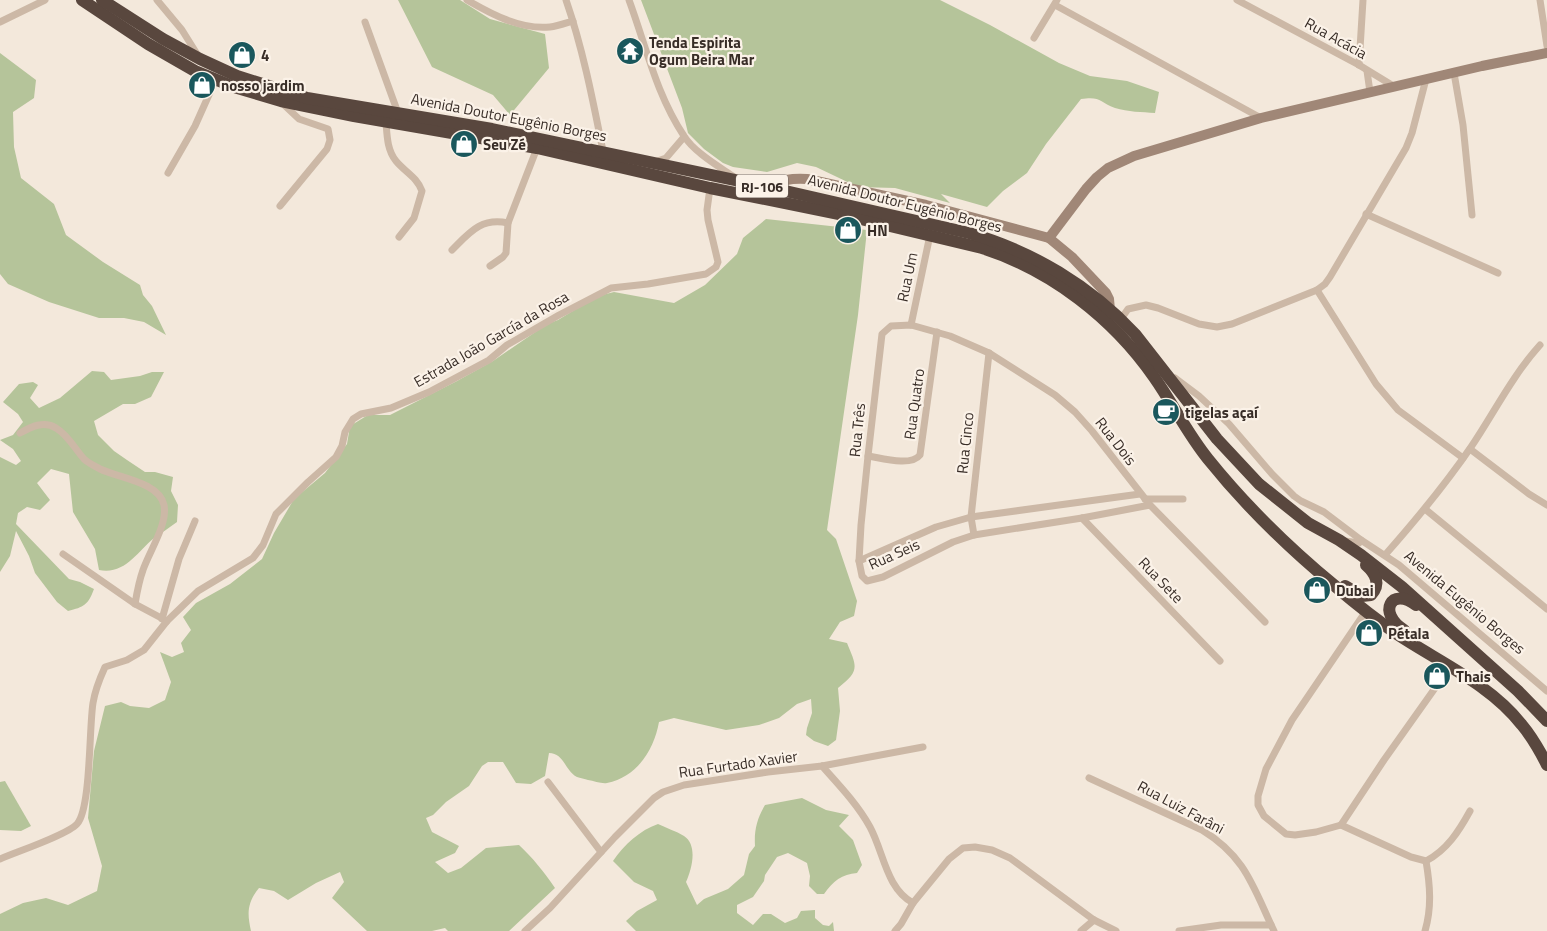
<svg xmlns="http://www.w3.org/2000/svg" width="1547" height="931" viewBox="0 0 1547 931" font-family="'Titillium Web',sans-serif">
  <style>
    .green { fill: #b5c49a }
    .lines { fill: none; stroke-linecap: round; stroke-linejoin: round }
    .street { stroke: #ccb8a6; stroke-width: 7 }
    .secondary { stroke: #a08777; stroke-width: 10 }
    .highway { stroke: #59473e; stroke-width: 12 }
    .labels { text-anchor: middle; dominant-baseline: central; stroke-width: 4.5; stroke-linejoin: round; paint-order: stroke }
    .shield { fill: #fbf2e8; stroke: #726861; stroke-width: 1 }
    .shield-label { font-size: 14px; font-weight: bold; fill: #382d27 }
    .street-label { font-size: 15px; fill: #382d27; stroke: #fbf2e8 }
    .poi-label { font-size: 15px; font-weight: bold; fill: #382d27; stroke: #fbf2e8; text-anchor: start }
  </style>
  <rect width="100%" height="100%" fill="#f3e8db"/>
  <g class="green">
    <path d="M398 0H460L490 19 545 34 549 68 510 115 493 95 432 67Z"/>
    <path d="M641 0H940L990 25 1059 63 1090 76 1127 81 1159 92 1155 113C1142 112 1128 112 1115 108 1099 102 1101 96 1081 99L1046 144 1027 173 1003 191 987 207 941 194 950 203 895 188 858 187 816 167 797 163 767 172 733 167 723 163 704 149 688 133 682 108Z"/>
    <path d="M0 53 36 80 34 98 13 112 14 147 21 178 54 204 66 235 103 262 140 285 143 295 152 306 166 335 144 322 124 318H99L49 302 8 284 0 274Z"/>
    <path d="M766 219 867 230 858 315 827 530 836 539 857 601 854 616 840 622 829 639 847 643C857 667 860 671 838 688L840 711 836 740 828 746 814 741 806 735 807 728 812 713 811 699 797 704 779 718 759 725 726 730 674 718 659 722C654 750 637 777 607 783 602 784 594 781 588 780 585 779 580 778 577 777 565 771 564 753 549 753L545 776 531 784 516 783 503 762H488L482 766 469 786 446 802 433 815 426 818 432 832 459 846 455 853 435 862 448 873 461 868 486 848 519 845C533 858 544 872 555 888L509 931H448L445 928 432 931H367L332 898 344 882 340 872 316 883 288 900 274 891 259 888C247 903 247 913 251 931H0V914L23 903 46 898 68 905 97 891 102 866 88 818 94 751 105 706 121 702 130 706 149 708 165 700 171 682 160 652 172 657 184 652 181 643 191 630 183 617 196 603 230 584 262 559 274 533 294 499 325 473 347 444 350 426 368 415H390L457 381 493 361 547 324 558 320 581 306 602 295 614 292 674 303 705 285 737 254 743 238Z"/>
    <path d="M92 371 104 372 111 380 140 376 152 372H164L151 397 135 404H123L94 421 98 435 114 451 127 460 145 472H155L173 477 171 491 178 505 177 522C169 528 161 533 154 538 137 552 125 575 99 570L95 549 73 512 69 474 51 469 37 483 50 500 40 510 27 507 18 513 16 524 69 579 80 582 94 589C88 605 84 607 68 611L57 602 35 573 29 556 16 531 10 556 0 572V457L16 465 21 461 13 449 0 440 13 435 23 422 18 414 3 402 19 384 33 382 38 385 30 398 39 408 60 398Z"/>
    <path d="M5 781 31 826 21 831 0 830V782Z"/>
    <path d="M802 798 826 810 849 815 839 826 853 840 862 865 857 873C842 874 833 881 824 894H817L809 886 810 876 807 863 788 853 777 857 765 875 764 881 753 897 737 905V913L753 925 763 914H771L785 923 797 918 801 911 815 910V918L823 925 829 926 833 922 834 931H636L626 921 637 911 657 900 653 891 634 882 613 861C624 845 640 830 658 824 666 828 676 831 684 836 698 845 692 869 686 882L697 905 704 899 728 889 744 875 749 854 755 846C754 830 757 819 765 805Z"/>
  </g>
  <g class="lines">
    <g class="street">
      <path d="M157 0 182 30 197 54"/>
      <path d="M467 0C491 14 521 30 550 27 558 26 566 23 573 21"/>
      <path d="M566 0C583 49 593 101 603 151"/>
      <path d="M629 0C646 46 656 94 684 136 694 152 718 166 734 177"/>
      <path d="M1237 0 1359 65 1395 87"/>
      <path d="M1540 0 1547 46"/>
      <path d="M1055 5 1261 118"/>
      <path d="M0 22 45 0"/>
      <path d="M365 22 398 113"/>
      <path d="M1034 38 1057 0"/>
      <path d="M1359 65 1363 0"/>
      <path d="M1367 71 1370 92"/>
      <path d="M1454 73 1463 125 1472 215"/>
      <path d="M386 122C387 135 387 150 396 161 405 172 417 177 422 191L414 218 399 237"/>
      <path d="M655 162 666 158 684 137"/>
      <path d="M168 173 195 126 216 79"/>
      <path d="M280 206 327 149 330 140 328 129 299 119 282 103"/>
      <path d="M1366 214 1498 273"/>
      <path d="M452 250C469 233 481 217 508 223"/>
      <path d="M490 266 503 257 506 253 508 223 537 148"/>
      <path d="M1317 290 1376 384 1398 410 1463 458"/>
      <path d="M1121 319 1128 309 1146 305 1158 308 1199 324 1217 327 1232 324 1317 290 1325 284 1330 277 1406 148 1412 133 1426 79"/>
      <path d="M911 325 930 235"/>
      <path d="M1175 378 1199 396 1229 424 1272 474 1294 496 1301 501 1324 512 1361 540"/>
      <path d="M20 433C31 427 44 420 56 428 68 435 75 449 84 459 88 463 95 466 100 469 119 478 159 482 164 505 168 524 149 552 143 570 139 581 137 592 135 604"/>
      <path d="M1470 449 1529 494 1547 505"/>
      <path d="M868 456C881 458 911 467 920 455L937 332"/>
      <path d="M1145 499H1183"/>
      <path d="M1150 505 1082 518 974 535 953 542 883 577 867 581 862 576 859 561 861 525 868 456 882 334 891 326 911 325 950 336 989 353 1055 395 1075 412 1092 431 1150 505 1265 622"/>
      <path d="M1425 509 1547 609"/>
      <path d="M1082 518 1220 661"/>
      <path d="M974 535 971 517 989 353"/>
      <path d="M1345 541 1359 543 1361 540 1399 565 1547 691"/>
      <path d="M63 554 135 604 167 621"/>
      <path d="M1385 555C1415 521 1445 485 1471 447 1494 413 1512 376 1540 345"/>
      <path d="M859 561 936 527 971 517 1140 494"/>
      <path d="M1366 611 1292 720 1266 769 1258 796V805L1264 816 1286 834 1295 835 1316 832 1341 825 1411 857 1426 861C1447 850 1459 831 1470 811"/>
      <path d="M162 619 179 559 195 521"/>
      <path d="M822 766C839 785 858 805 870 827 884 853 886 888 913 903"/>
      <path d="M1089 778 1202 830C1246 857 1253 887 1274 931"/>
      <path d="M548 782 601 852"/>
      <path d="M1341 825 1384 760 1450 667"/>
      <path d="M0 859C16 852 67 835 77 824 91 809 89 727 93 703 95 690 100 678 105 667L127 660 144 650 167 621 198 591 253 558 263 545 276 514 308 482 336 457 342 446 345 432 353 419 361 414 391 408 429 392 489 360 507 345 559 315 611 288 648 284 706 274 716 267 718 262 708 220 707 210 710 188"/>
      <path d="M525 931 550 908 615 837 654 798 663 792 684 785 768 772 822 766 923 747"/>
      <path d="M895 931 901 924 913 903 949 859 963 848 975 847 992 850 1010 858 1094 920 1116 931"/>
      <path d="M1081 931 1094 920"/>
      <path d="M1179 931 1221 925H1271"/>
      <path d="M1425 931C1432 907 1430 885 1426 861"/>
    </g>
    <g class="secondary">
      <path d="M768 187C781 180 791 178 807 179L926 205 1049 238 1072 257 1106 293 1109 299 1110 310"/>
      <path d="M1049 238 1086 189 1097 177 1108 168 1134 156 1261 118 1482 66 1547 53"/>
    </g>
    <g class="highway">
      <path d="M82 0 148 44 195 71 234 87 281 101 354 116 537 148 710 188 844 215 982 248C1051 270 1113 318 1154 377 1173 404 1187 433 1208 459 1245 505 1289 548 1335 586 1355 603 1375 619 1397 634 1439 662 1490 684 1522 725 1532 737 1540 751 1547 765"/>
      <path d="M102 0 163 39 200 59 237 76 307 98 492 129 768 187 969 233C1032 251 1090 286 1135 334L1217 439 1259 484 1308 523 1339 540 1361 555 1402 587 1518 691 1547 721"/>
      <path d="M1345 586 1362 596 1371 595C1381 584 1376 574 1366 565"/>
      <path d="M1404 630C1377 613 1391 586 1416 605"/>
    </g>
  </g>
  <defs>
    <g id="temple-disc" transform="scale(1.4375)"><circle r="9.5" fill="#1a575c" stroke="#fbf2e8"/><path d="M0-6L5-2H3V0L6.5 2.5H4V6H1.5V3h-3V6H-4V2.5H-6.5L-3 0V-2H-5Z" fill="#fff"/></g>
    <g id="shop-disc" transform="scale(1.4375)"><circle r="9.5" fill="#1a575c" stroke="#fbf2e8"/><path d="M-5-2.5h2.3a2.7 3.5 0 0 1 5.4 0H5L5.5 6h-11ZM-1.5-2.5h3a1.5 2.3 0 0 0-3 0Z" fill="#fff"/></g>
    <g id="cafe-disc" transform="scale(1.4375)"><circle r="9.5" fill="#1a575c" stroke="#fbf2e8"/><path d="M-5.5-4.5H6V0H3Q3 3.5 0 3.5H-2.5Q-5.5 3.5-5.5 0ZM3-3.2v2h1.7v-2ZM-6 4.5H4V6H-6Z" fill="#fff"/></g>
  </defs>
  <g fill-rule="evenodd">
    <use href="#temple-disc" x="630" y="51"/>
    <use href="#shop-disc" x="242" y="55"/>
    <use href="#shop-disc" x="202" y="85"/>
    <use href="#shop-disc" x="464" y="144"/>
    <use href="#shop-disc" x="848" y="230"/>
    <use href="#cafe-disc" x="1166" y="412"/>
    <use href="#shop-disc" x="1317" y="590"/>
    <use href="#shop-disc" x="1369" y="633"/>
    <use href="#shop-disc" x="1437" y="676"/>
  </g>
  <g class="labels">
    <rect class="shield" x="736" y="174.5" width="52" height="23" rx="4"/>
    <g class="shield-label">
      <text x="762" y="186">RJ-106</text>
    </g>
    <g class="street-label">
      <text transform="translate(1336 38) rotate(29)">Rua Acácia</text>
      <text transform="translate(509 117) rotate(11)">Avenida Doutor Eugênio Borges</text>
      <text transform="translate(905 203) rotate(14)">Avenida Doutor Eugênio Borges</text>
      <text transform="translate(907 277) rotate(-78)">Rua Um</text>
      <text transform="translate(491 339) rotate(-30)">Estrada João García da Rosa</text>
      <text transform="translate(914 404) rotate(-82)">Rua Quatro</text>
      <text transform="translate(857 430) rotate(-84)">Rua Três</text>
      <text transform="translate(1116 441) rotate(52)">Rua Dois</text>
      <text transform="translate(965 443) rotate(-84)">Rua Cinco</text>
      <text transform="translate(894 554) rotate(-24)">Rua Seis</text>
      <text transform="translate(1161 580) rotate(46)">Rua Sete</text>
      <text transform="translate(1465 602) rotate(40)">Avenida Eugênio Borges</text>
      <text transform="translate(738 764) rotate(-8)">Rua Furtado Xavier</text>
      <text transform="translate(1181 807) rotate(28)">Rua Luiz Farâni</text>
    </g>
    <g class="poi-label">
      <text x="649" y="42">Tenda Espirita<tspan x="649" dy="17">Ogum Beira Mar</tspan></text>
      <text x="261" y="55">4</text>
      <text x="221" y="85">nosso jardim</text>
      <text x="483" y="144">Seu Zé</text>
      <text x="867" y="230">HN</text>
      <text x="1185" y="412">tigelas açaí</text>
      <text x="1336" y="590">Dubai</text>
      <text x="1388" y="633">Pétala</text>
      <text x="1456" y="676">Thais</text>
    </g>
  </g>
</svg>
